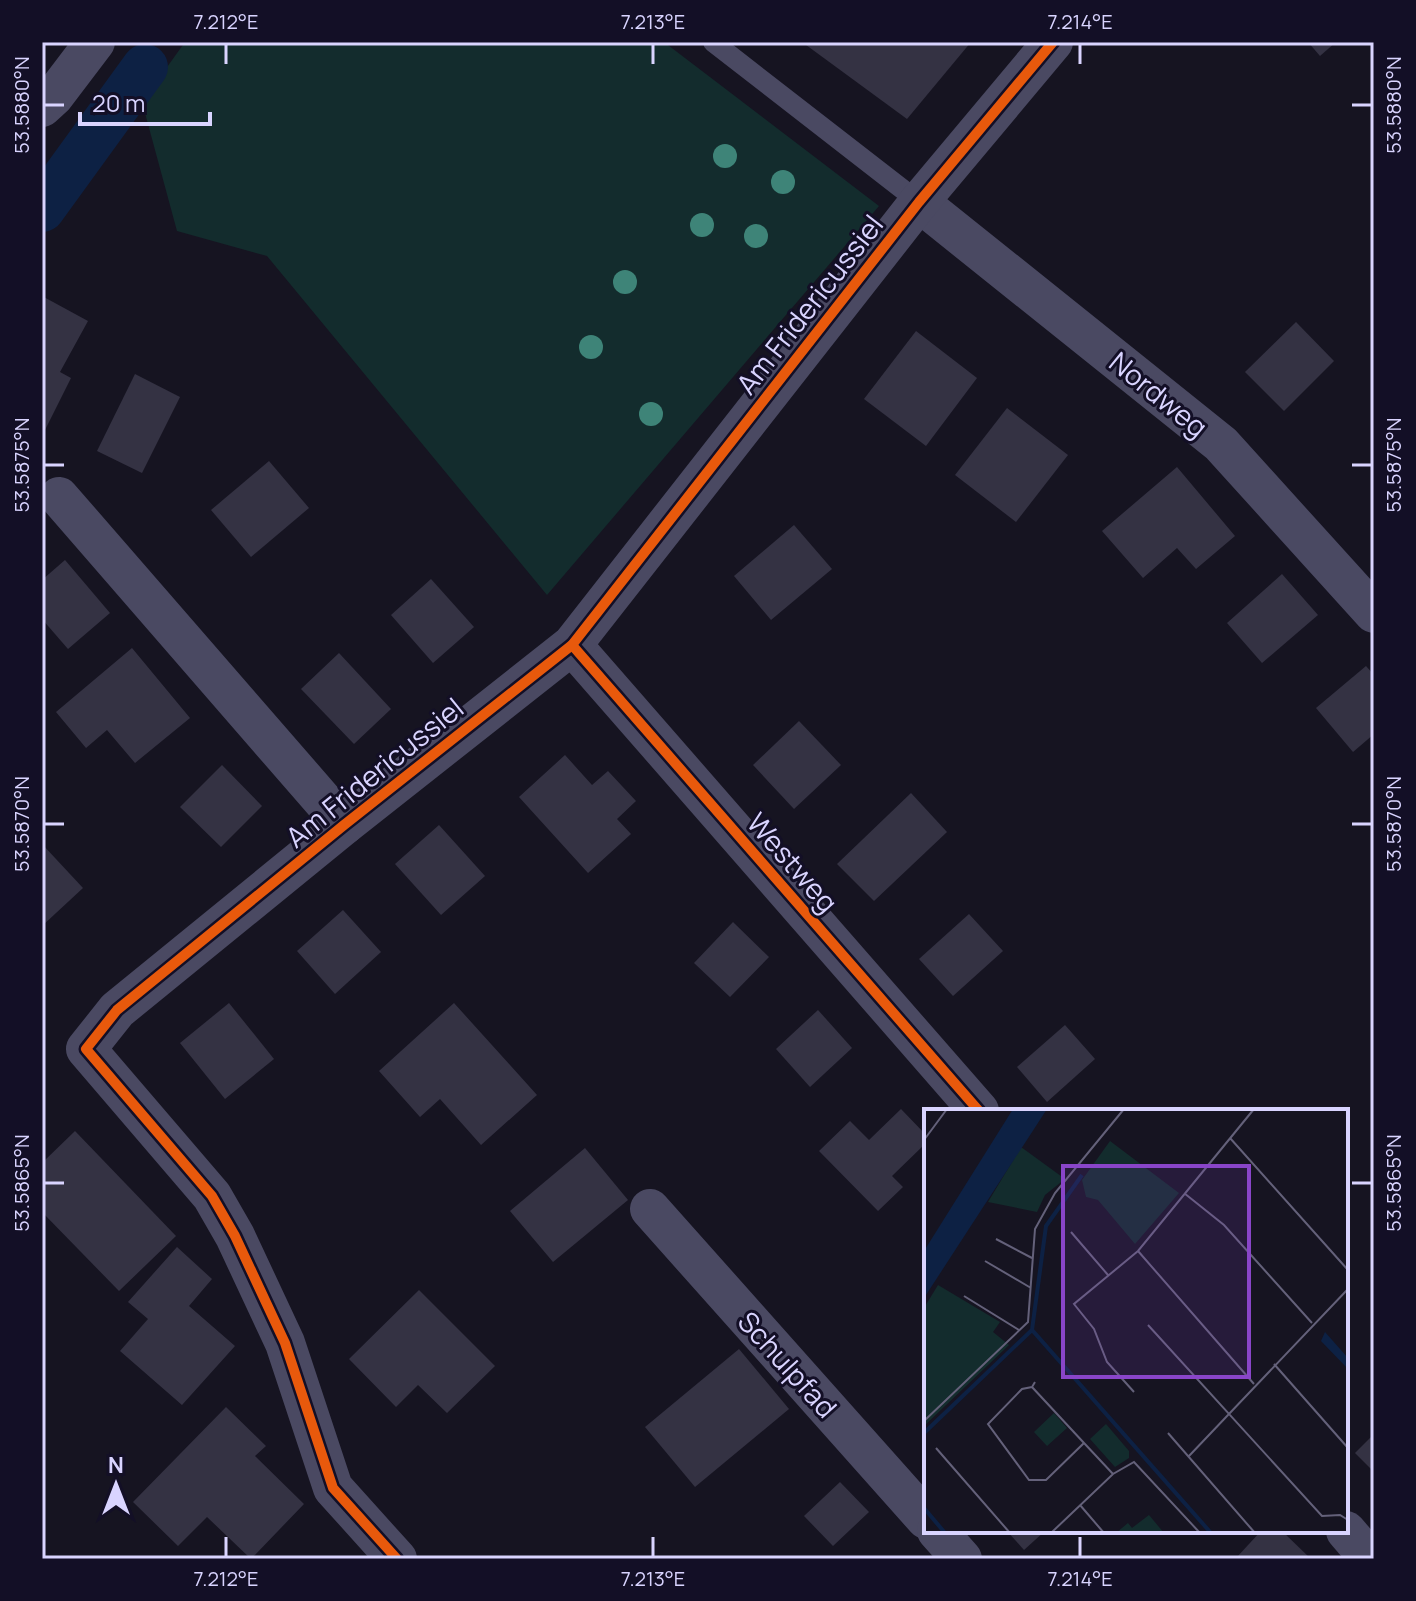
<svg xmlns="http://www.w3.org/2000/svg" width="1416" height="1601" viewBox="0 0 1416 1601" font-family="Manrope,sans-serif">
  <style>
    .grass { fill: #132c2d }
    .lines { fill: none; stroke-linecap: round; stroke-linejoin: round }
    .canal { stroke: #0d2144; stroke-width: 46 }
    .building { fill: #343243 }
    .service { stroke: #4a4962; stroke-width: 20 }
    .minor { stroke: #4a4962; stroke-width: 40 }
    .cycleway-casing { stroke: #130f26; stroke-width: 15 }
    .cycleway { stroke: #e8590c; stroke-width: 10 }
    .tree { fill: #3e8478 }
    .ticks { fill: none; stroke: #d9d4ff; stroke-width: 3 }
    .labels { text-anchor: middle; dominant-baseline: central; stroke-width: 6; stroke-linejoin: round; paint-order: stroke }
    .street-label { font-size: 28px; fill: #d9d4ff; stroke: #130f26 }
    .inset-river { fill: none; stroke: #0d2144; stroke-width: 4 }
    .inset-road { fill: none; stroke: #64617a; stroke-width: 2 }
    .view { fill: #8945c9; fill-opacity: 0.15; stroke: #8945c9; stroke-width: 4 }
    .inset-edge { fill: none; stroke: #d9d4ff; stroke-width: 4 }
    .neatline { fill: none; stroke: #d9d4ff; stroke-width: 3 }
    .ticks-label { font-size: 20px; text-anchor: middle; fill: #d9d4ff }
  </style>
  <rect width="100%" height="100%" fill="#161421"/>
  <path class="grass" d="M185 42H664L879 206 547 595 267 256 177 231 142 102Z"/>
  <g class="lines">
    <path class="canal" d="M42 209 145 67"/>
  </g>
  <g class="building">
    <path d="M802 42H971L907 119Z"/>
    <path d="M1308 42H1336L1320 56Z"/>
    <path d="M42 296 88 321 60 372 71 378 42 436Z"/>
    <path d="M1296 322 1334 361 1284 411 1245 372Z"/>
    <path d="M916 331 977 378 926 446 864 399Z"/>
    <path d="M135 374 180 397 142 473 97 451Z"/>
    <path d="M1007 408 1068 455 1016 522 955 475Z"/>
    <path d="M269 461 309 508 251 557 211 510Z"/>
    <path d="M1177 467 1235 536 1196 569 1177 548 1143 578 1102 531Z"/>
    <path d="M794 525 832 569 771 620 734 576Z"/>
    <path d="M65 560 110 613 68 649 42 619V580Z"/>
    <path d="M1282 574 1318 615 1262 663 1227 623Z"/>
    <path d="M431 579 474 627 433 663 391 615Z"/>
    <path d="M132 648 190 718 135 763 107 730 86 748 56 712Z"/>
    <path d="M339 653 391 709 354 744 301 689Z"/>
    <path d="M1366 666 1374 675V734L1353 752 1316 708Z"/>
    <path d="M799 721 841 765 794 809 753 765Z"/>
    <path d="M565 755 592 785 608 771 636 801 617 819 631 834 588 873 519 797Z"/>
    <path d="M222 765 262 806 221 847 180 807Z"/>
    <path d="M911 793 947 832 874 901 837 864Z"/>
    <path d="M439 825 485 876 441 915 395 864Z"/>
    <path d="M42 844 83 888 42 926Z"/>
    <path d="M343 910 381 952 335 994 297 951Z"/>
    <path d="M969 914 1003 951 953 996 919 959Z"/>
    <path d="M733 922 769 957 730 997 694 963Z"/>
    <path d="M229 1003 274 1059 225 1099 180 1043Z"/>
    <path d="M454 1003 537 1095 481 1145 440 1099 420 1117 379 1071Z"/>
    <path d="M818 1010 852 1048 810 1087 776 1049Z"/>
    <path d="M1065 1025 1095 1059 1047 1102 1017 1067Z"/>
    <path d="M901 1109 926 1135V1143L892 1176 903 1187 878 1211 819 1151 850 1121 869 1140Z"/>
    <path d="M75 1131 176 1236 119 1291 42 1212V1163Z"/>
    <path d="M585 1148 628 1200 553 1262 510 1211Z"/>
    <path d="M177 1247 212 1279 189 1306 235 1346 182 1405 120 1351 148 1319 128 1302Z"/>
    <path d="M419 1290 495 1366 447 1413 418 1385 396 1407 349 1359Z"/>
    <path d="M739 1349 789 1409 695 1487 645 1427Z"/>
    <path d="M226 1407 266 1446 255 1456 304 1504 251 1559 207 1517 178 1546 133 1502Z"/>
    <path d="M1374 1434V1472L1355 1453Z"/>
    <path d="M840 1482 869 1512 833 1546 804 1516Z"/>
    <path d="M1007 1531H1045L1024 1550Z"/>
    <path d="M1261 1531H1282L1311 1559H1239L1237 1557Z"/>
  </g>
  <g class="lines">
    <path class="service" d="M713 42 919 202"/>
    <g class="minor">
      <path d="M42 107 54 96 95 42"/>
      <path d="M919 202 1221 444 1374 613"/>
      <path d="M59 497 344 825"/>
      <path d="M572 645 979 1111"/>
      <path d="M650 1209 926 1519"/>
      <path d="M937 1531 962 1559"/>
      <path d="M1346 1531 1370 1559"/>
      <path d="M397 1559 333 1488 285 1343 235 1236 212 1196 86 1049 117 1010 344 825 572 645 919 202 1053 42"/>
    </g>
    <g class="cycleway-casing">
      <g id="cycleway">
        <path d="M572 645 979 1111"/>
        <path d="M397 1559 333 1488 285 1343 235 1236 212 1196 86 1049 117 1010 344 825 572 645 919 202 1053 42"/>
      </g>
    </g>
    <use href="#cycleway" class="cycleway"/>
  </g>
  <g class="tree">
    <circle cx="725" cy="156" r="12"/>
    <circle cx="783" cy="182" r="12"/>
    <circle cx="702" cy="225" r="12"/>
    <circle cx="756" cy="236" r="12"/>
    <circle cx="625" cy="282" r="12"/>
    <circle cx="591" cy="347" r="12"/>
    <circle cx="651" cy="414" r="12"/>
  </g>
  <path class="ticks" d="M226 44V64M653 44V64M1080 44V64M44 105H64M1352 105H1372M44 465H64M1352 465H1372M44 824H64M1352 824H1372M44 1183H64M1352 1183H1372M226 1537V1557M653 1537V1557M1080 1537V1557"/>
  <g class="labels">
    <g class="street-label">
      <text transform="translate(809 304) rotate(-52)">Am Fridericussiel</text>
      <text transform="translate(1159 394) rotate(39)">Nordweg</text>
      <text transform="translate(374 772) rotate(-39)">Am Fridericussiel</text>
      <text transform="translate(793 862) rotate(49)">Westweg</text>
      <text transform="translate(788 1364) rotate(48)">Schulpfad</text>
    </g>
  </g>
  <g transform="translate(924 1109)">
    <rect width="424" height="424" fill="#161421"/>
    <path d="M186 32 255 84 211 135 174 91 162 88 158 71ZM130 304 143 319 123 337 110 323ZM225 406 240 424H192L204 414 208 419Z" fill="#132c2d"/>
    <path d="M97 38 141 70 121 86 113 103 64 93ZM182 315 205 342V349L191 358 166 330Z" fill="#132c2d"/>
    <path d="M14 176 76 213 69 223 85 236 0 317V199Z" fill="#132c2d"/>
    <path d="M89 0H123L0 189V142ZM401 223 424 249V260L397 232Z" fill="#0d2144"/>
    <path class="inset-river" d="M108 221 122 117 158 66M0 324 108 221 287 424M0 399 21 424"/>
    <path class="inset-road" d="M306 29 424 161M0 31 23 0M260 84 300 116 388 214M147 123 184 166M72 130 108 149M214 142 330 275M61 152 107 179M40 187 95 221M224 216 398 407 416 406 424 411M350 255 424 339M111 273 108 278 160 334M108 278 98 280 64 315 105 371H122L160 334 189 365M210 283 183 253 170 220 150 195 214 142 330 0M0 312 104 213 111 120 131 84 200 0M244 324 331 424M12 339 86 424M265 347 424 180M156 396 180 424M127 424 189 365 210 353 276 424"/>
    <path class="view" d="M139 57H325V268H139Z"/>
    <rect width="424" height="424" class="inset-edge"/>
  </g>
  <rect width="1416" height="1601" fill="none" stroke="#130f26" stroke-width="88"/>
  <g transform="translate(116 1485)" stroke="#130f26" stroke-width="6" paint-order="stroke">
  <path d="M0-6L14 30L0 20L-14 30Z" fill="#d9d4ff"/>
  <text y="-12" font-size="22" font-weight="bold" text-anchor="middle" fill="#d9d4ff">N</text>
  </g>
  <path d="M80 112v12h130v-12" fill="none" stroke="#d9d4ff" stroke-width="4"/>
  <text x="92" y="112" font-size="24" fill="#d9d4ff" stroke="#130f26" stroke-width="6" paint-order="stroke">20 m</text>
  <rect x="44" y="44" width="1328" height="1513" class="neatline"/>
  <g class="ticks-label">
    <text x="226" y="29">7.212°E</text>
    <text x="653" y="29">7.213°E</text>
    <text x="1080" y="29">7.214°E</text>
    <text transform="translate(22 105) rotate(-90)" y="7">53.5880°N</text>
    <text transform="translate(1394 105) rotate(-90)" y="7">53.5880°N</text>
    <text transform="translate(22 465) rotate(-90)" y="7">53.5875°N</text>
    <text transform="translate(1394 465) rotate(-90)" y="7">53.5875°N</text>
    <text transform="translate(22 824) rotate(-90)" y="7">53.5870°N</text>
    <text transform="translate(1394 824) rotate(-90)" y="7">53.5870°N</text>
    <text transform="translate(22 1183) rotate(-90)" y="7">53.5865°N</text>
    <text transform="translate(1394 1183) rotate(-90)" y="7">53.5865°N</text>
    <text x="226" y="1586">7.212°E</text>
    <text x="653" y="1586">7.213°E</text>
    <text x="1080" y="1586">7.214°E</text>
  </g>
</svg>
